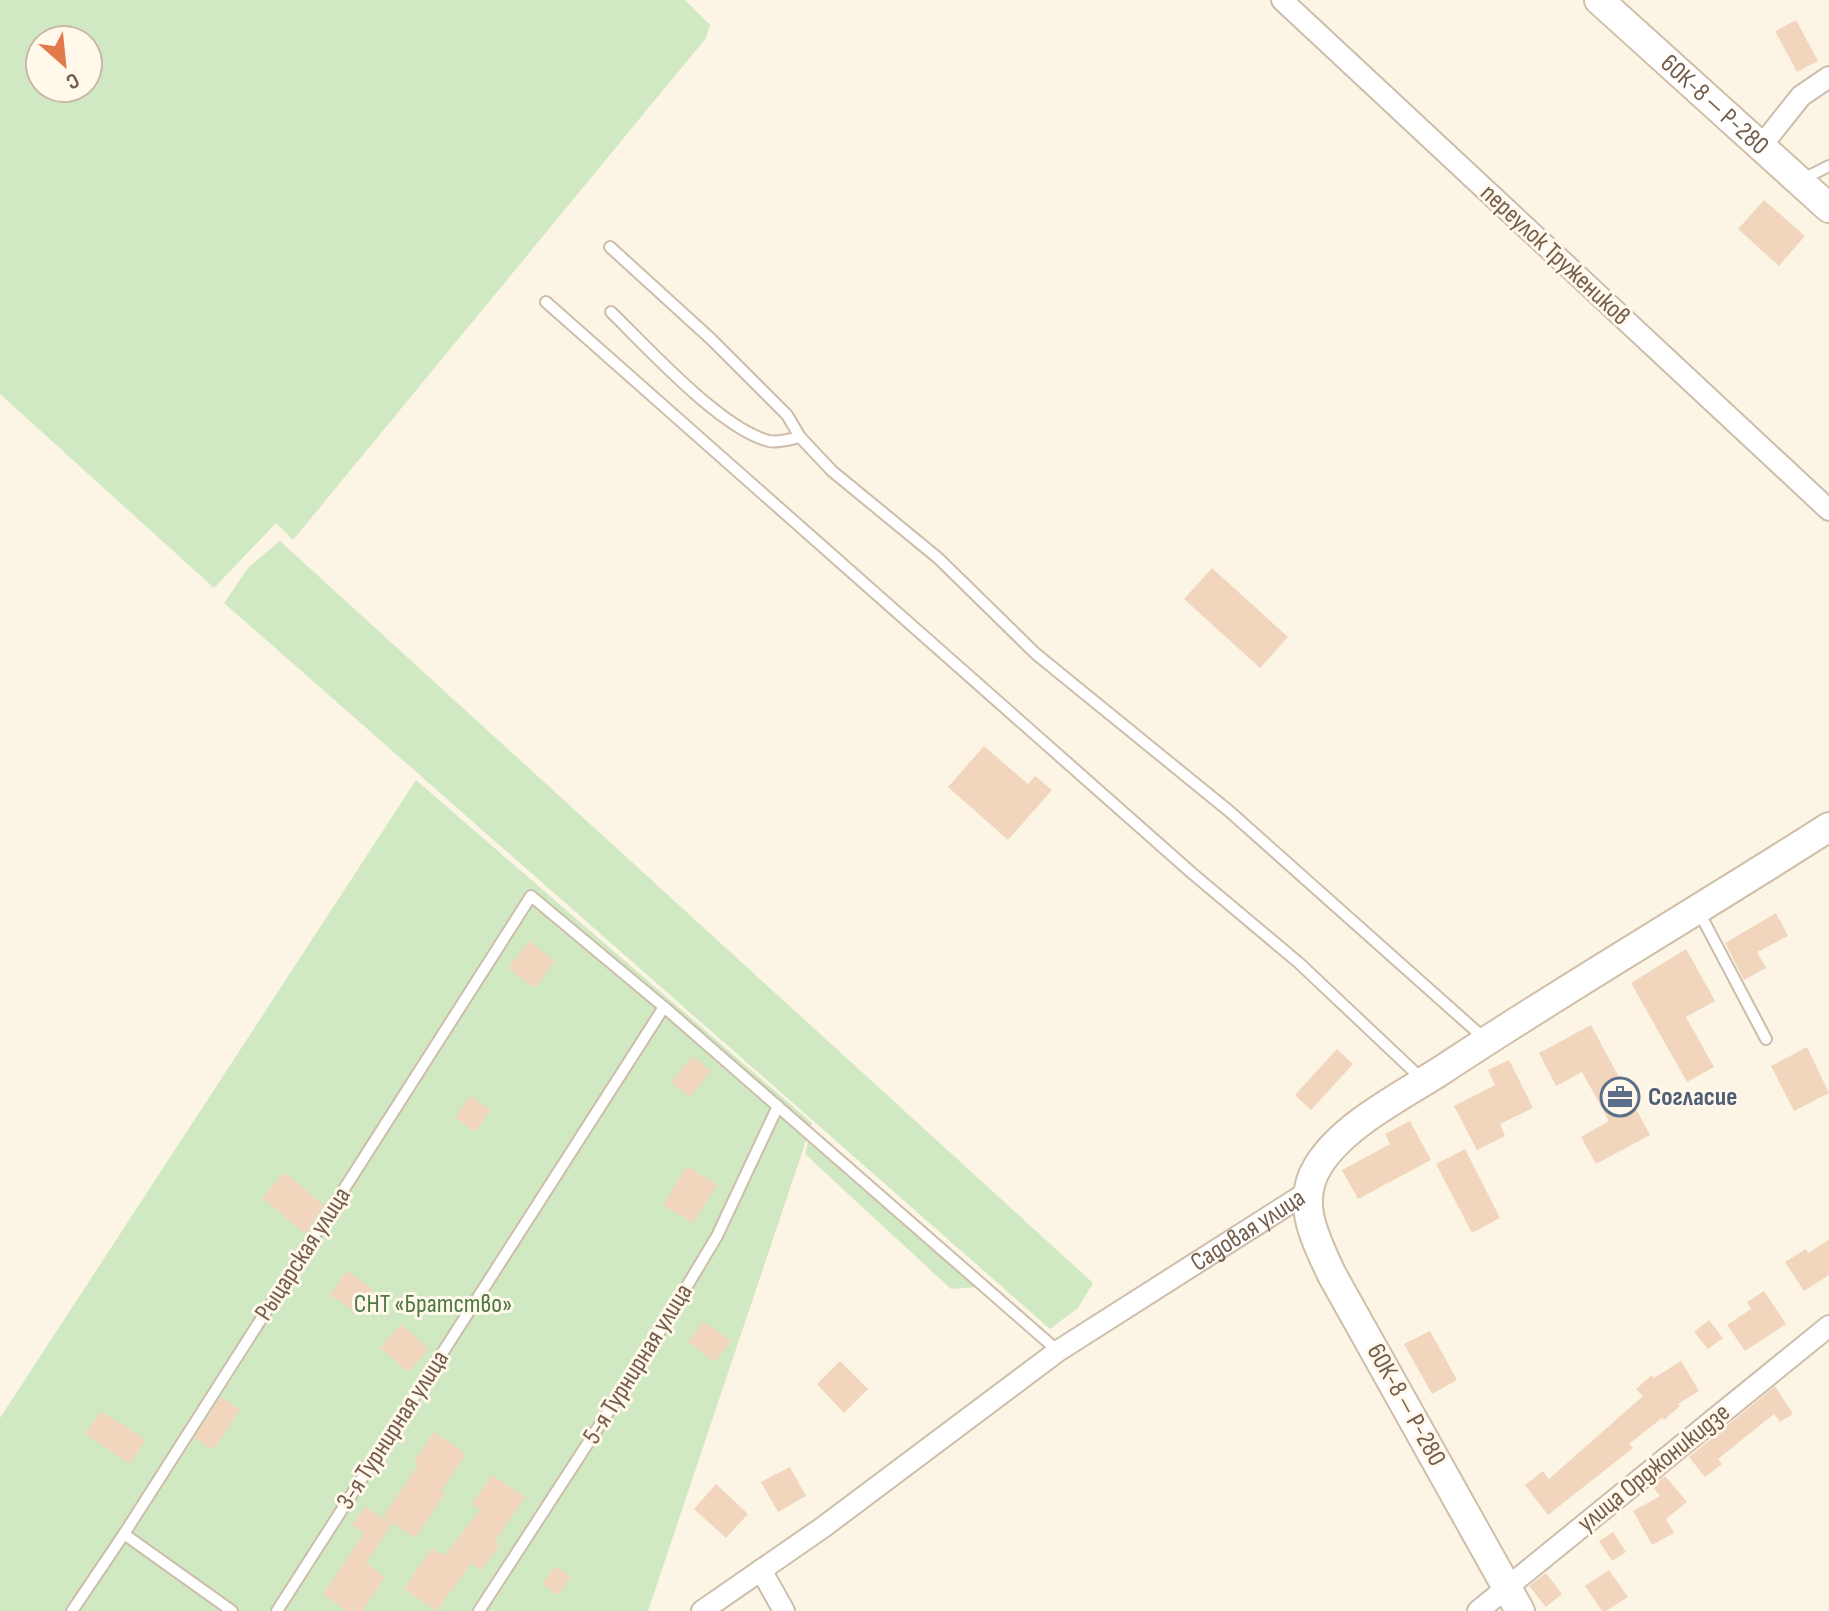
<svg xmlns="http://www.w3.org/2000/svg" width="1829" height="1611" viewBox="0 0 1829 1611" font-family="'Sofia Sans Condensed',sans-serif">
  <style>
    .green { fill: #d0e9c3; fill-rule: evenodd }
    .building { fill: #f1d6bd }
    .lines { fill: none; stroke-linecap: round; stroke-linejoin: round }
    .lane-casing { stroke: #cdbdab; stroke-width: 14 }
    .street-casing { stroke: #cdbdab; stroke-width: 24 }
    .secondary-casing { stroke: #d0bea8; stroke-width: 32 }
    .lane { stroke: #fff; stroke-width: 10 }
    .street { stroke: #fff; stroke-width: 20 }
    .secondary { stroke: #fff; stroke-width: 28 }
    .labels { text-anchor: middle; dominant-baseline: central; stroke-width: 6; stroke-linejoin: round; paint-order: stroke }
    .street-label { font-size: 26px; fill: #745d4a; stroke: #fff8eb }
    .service-label { font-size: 26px; font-weight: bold; fill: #4e5e75; stroke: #fff8eb; text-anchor: start }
    .park-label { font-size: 26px; fill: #4e7942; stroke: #fff8eb }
  </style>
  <rect width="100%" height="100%" fill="#fcf5e5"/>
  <g class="green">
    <path d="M0 0H685L710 25 706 38 293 540 276 523 214 588 0 394ZM40 40H88V88H40Z"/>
    <path d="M280 541 1093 1283 1078 1308 1050 1329 224 603 248 568Z"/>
    <path d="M416 780 812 1123 648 1611H0V1418Z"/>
    <path d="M809 1137 978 1287 951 1289 805 1154Z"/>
  </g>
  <g class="building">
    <path d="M1796 20 1818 61 1797 72 1775 31Z"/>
    <path d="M1764 200 1805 236 1779 266 1738 229Z"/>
    <path d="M1212 568 1288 637 1260 668 1184 599Z"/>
    <path d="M984 746 1028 784 1035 776 1052 790 1008 840 948 787Z"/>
    <path d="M1776 913 1788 936 1757 952 1766 968 1744 980 1725 943Z"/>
    <path d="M529 941 555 961 535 988 508 968Z"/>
    <path d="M1686 949 1715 1001 1686 1017 1714 1067 1687 1082 1631 983Z"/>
    <path d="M1591 1025 1650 1135 1596 1164 1581 1137 1609 1121 1582 1072 1556 1086 1539 1053Z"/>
    <path d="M1807 1047 1829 1093 1794 1111 1771 1066Z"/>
    <path d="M1337 1049 1353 1064 1311 1110 1295 1095Z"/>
    <path d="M693 1056 711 1071 690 1097 671 1082Z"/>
    <path d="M1509 1060 1533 1108 1500 1124 1505 1136 1477 1150 1454 1106 1495 1085 1488 1070Z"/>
    <path d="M470 1096 490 1110 475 1132 455 1118Z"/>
    <path d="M1410 1121 1431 1160 1358 1199 1342 1170 1390 1144 1385 1134Z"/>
    <path d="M1465 1149 1500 1218 1472 1233 1436 1164Z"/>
    <path d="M687 1166 717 1185 693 1223 663 1205Z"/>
    <path d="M284 1172 324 1205 305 1234 262 1198Z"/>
    <path d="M1829 1240V1275L1804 1291 1785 1262 1806 1249 1808 1253Z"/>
    <path d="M347 1271 373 1289 357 1313 330 1295Z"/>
    <path d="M1764 1291 1786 1324 1745 1351 1727 1325 1751 1309 1747 1302Z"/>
    <path d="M1709 1320 1723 1338 1708 1349 1694 1332Z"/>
    <path d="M703 1321 731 1341 715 1362 688 1342Z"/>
    <path d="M401 1324 429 1349 408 1372 380 1348Z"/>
    <path d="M1430 1331 1457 1380 1432 1394 1404 1344Z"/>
    <path d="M840 1361 868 1389 844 1413 817 1384Z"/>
    <path d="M1681 1361 1699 1391 1678 1404 1680 1406 1664 1420 1662 1418 1629 1444 1633 1448 1548 1515 1525 1485 1543 1471 1549 1479 1643 1396 1636 1389 1652 1375 1654 1378Z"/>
    <path d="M1775 1386 1793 1414 1780 1422 1774 1414 1718 1459 1722 1464 1705 1477 1689 1457Z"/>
    <path d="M221 1397 240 1410 213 1450 194 1438Z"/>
    <path d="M101 1411 146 1440 130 1464 85 1434Z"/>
    <path d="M434 1432 466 1454 441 1491 445 1494 415 1538 383 1517 418 1465 414 1462Z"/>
    <path d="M790 1467 806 1496 778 1512 761 1482Z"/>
    <path d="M492 1475 525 1497 495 1541 500 1546 481 1570 471 1563 437 1611 404 1589 432 1548 444 1556 480 1510 472 1504Z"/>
    <path d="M1665 1476 1687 1502 1666 1519 1674 1533 1652 1545 1633 1511 1660 1496 1652 1486Z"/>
    <path d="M716 1484 748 1514 726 1538 694 1509Z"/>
    <path d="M365 1507 392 1524 366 1563 385 1577 362 1611H347L323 1594 364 1533 352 1525Z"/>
    <path d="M1613 1532 1626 1552 1612 1561 1599 1541Z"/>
    <path d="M555 1566 571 1577 558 1595 542 1584Z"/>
    <path d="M1609 1570 1628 1597 1606 1611H1602L1585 1586Z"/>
    <path d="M1546 1573 1562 1594 1546 1607 1529 1586Z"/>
  </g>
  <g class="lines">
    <g class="lane-casing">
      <g id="lane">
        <path d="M1801 180 1829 166"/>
        <path d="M610 247 711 339 787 415 800 437 832 471 938 558 1036 654 1229 811 1485 1039"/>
        <path d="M546 302 1193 874 1299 963 1423 1080"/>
        <path d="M611 312C648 348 721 429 769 441 779 443 791 439 800 437"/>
        <path d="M1699 912 1766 1039"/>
        <path d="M124 1534 232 1611"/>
        <path d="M72 1611 124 1534 531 896 664 1007 1058 1351"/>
        <path d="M277 1611 664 1007"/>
        <path d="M479 1611 651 1346 717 1236 778 1106"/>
      </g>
    </g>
    <g class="street-casing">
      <g id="street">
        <path d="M1282 0 1829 510"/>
        <path d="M1762 145 1801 96 1829 77"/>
        <path d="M761 1570 784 1611"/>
        <path id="s1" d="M702 1611 822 1528 1058 1351 1306 1193"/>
        <path d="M1478 1611 1829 1326"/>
      </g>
    </g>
    <g class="secondary-casing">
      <g id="secondary">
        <path id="s2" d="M1599 0 1829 208"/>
        <path d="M1520 1611 1332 1275C1316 1240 1295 1203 1318 1166 1343 1125 1402 1096 1442 1070 1569 986 1701 909 1829 827"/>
      </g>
    </g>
    <use href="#lane" class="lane"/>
    <use href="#street" class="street"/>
    <use href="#secondary" class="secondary"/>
  </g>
  <defs>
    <g id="office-ring" transform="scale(2)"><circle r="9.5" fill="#fff8eb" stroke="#5c6f8a" stroke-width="1.5"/><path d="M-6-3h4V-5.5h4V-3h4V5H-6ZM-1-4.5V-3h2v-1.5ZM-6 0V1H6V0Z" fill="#5c6f8a"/></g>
  </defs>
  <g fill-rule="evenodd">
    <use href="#office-ring" x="1620" y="1097"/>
  </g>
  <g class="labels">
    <g class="street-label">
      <text stroke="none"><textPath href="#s2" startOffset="156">60К-8 — Р-280</textPath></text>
      <text transform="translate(1555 255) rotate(43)">переулок Тружеников</text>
      <text stroke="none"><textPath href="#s1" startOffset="666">Садовая улица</textPath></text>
      <text transform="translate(303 1254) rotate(-57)">Рыцарская улица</text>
      <text transform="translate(638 1364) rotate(-58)">5-я Турнирная улица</text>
      <text transform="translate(1406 1405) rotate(61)">60К-8 — Р-280</text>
      <text transform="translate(393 1430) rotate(-57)">3-я Турнирная улица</text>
      <text transform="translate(1654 1468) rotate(-39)">улица Орджоникидзе</text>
    </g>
    <g class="service-label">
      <text x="1648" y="1097">Согласие</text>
    </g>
    <g class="park-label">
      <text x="433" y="1304">СНТ «Братство»</text>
    </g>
  </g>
  <g transform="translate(64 64) rotate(153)"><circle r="38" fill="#fff8eb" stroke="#c7baab" stroke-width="2"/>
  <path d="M0-6L14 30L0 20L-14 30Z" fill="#e37a4c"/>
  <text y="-12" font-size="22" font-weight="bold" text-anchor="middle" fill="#745d4a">С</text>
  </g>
</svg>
